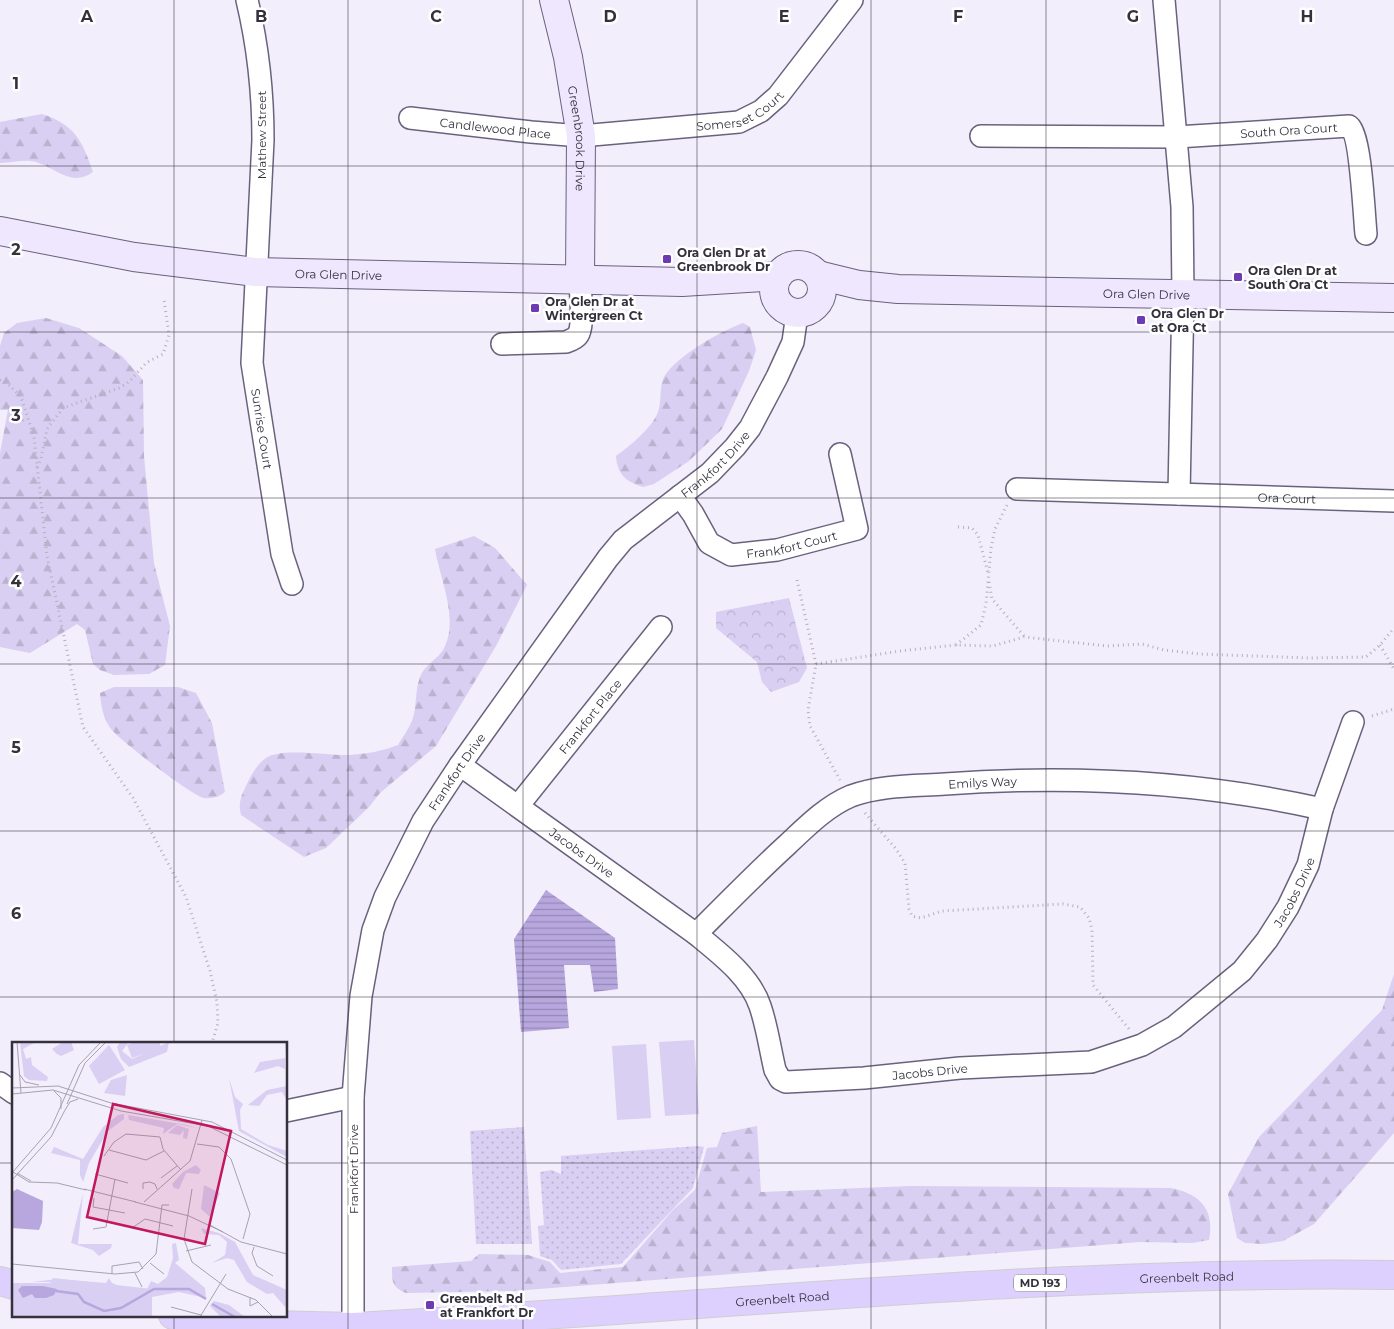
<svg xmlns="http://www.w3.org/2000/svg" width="1394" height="1329" viewBox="0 0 1394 1329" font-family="Montserrat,sans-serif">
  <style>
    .grass { fill: url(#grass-dots) }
    .forest { fill: url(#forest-firs) }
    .park { fill: url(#park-crowns) }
    .pitch { fill: #d9cff2 }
    .water { fill: url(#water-rules) }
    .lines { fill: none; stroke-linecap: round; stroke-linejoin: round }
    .street-casing { stroke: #6a627d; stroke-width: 24 }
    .secondary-casing { stroke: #6a627d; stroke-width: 30 }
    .primary-casing { stroke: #ceced0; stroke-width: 30 }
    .path { stroke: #b4b0bd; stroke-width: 3; stroke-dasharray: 1 4; stroke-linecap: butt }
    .street { stroke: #fff; stroke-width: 21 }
    .secondary { stroke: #eee7fe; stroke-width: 28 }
    .primary { stroke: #ded0fe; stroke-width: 28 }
    .grid { fill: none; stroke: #34313d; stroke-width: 1; stroke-opacity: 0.55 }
    .poi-dot { fill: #6c3ab2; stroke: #fff; stroke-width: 2 }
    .labels { text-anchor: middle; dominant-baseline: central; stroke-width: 5; stroke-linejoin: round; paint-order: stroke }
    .shield { fill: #fff; stroke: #716f77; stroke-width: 1 }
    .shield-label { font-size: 11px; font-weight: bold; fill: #34313d }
    .street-label { font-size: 12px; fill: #34313d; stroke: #fff }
    .poi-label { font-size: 12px; font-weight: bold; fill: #34313d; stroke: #fff; text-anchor: start }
    .inset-river { fill: none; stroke: #b7a7de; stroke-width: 2.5 }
    .inset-road { fill: none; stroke: #a6a2af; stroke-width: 1 }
    .view { fill: #c2185b; fill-opacity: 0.15; stroke: #c2185b; stroke-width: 2.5 }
    .inset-edge { fill: none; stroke: #34313d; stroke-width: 2.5 }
    .grid-label { font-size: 16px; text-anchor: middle; font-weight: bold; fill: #34313d; stroke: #fff; stroke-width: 5; stroke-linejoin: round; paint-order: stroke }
  </style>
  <defs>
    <pattern id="grass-dots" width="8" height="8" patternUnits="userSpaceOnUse" patternTransform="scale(1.25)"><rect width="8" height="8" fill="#d9cff2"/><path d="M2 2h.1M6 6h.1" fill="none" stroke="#bbb2d0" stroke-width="1.8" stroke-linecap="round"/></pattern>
    <pattern id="forest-firs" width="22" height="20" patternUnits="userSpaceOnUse" patternTransform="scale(1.25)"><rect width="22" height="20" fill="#d9cff2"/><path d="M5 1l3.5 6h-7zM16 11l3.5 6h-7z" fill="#bbb2d0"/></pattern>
    <pattern id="park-crowns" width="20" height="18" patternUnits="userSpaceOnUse" patternTransform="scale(1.25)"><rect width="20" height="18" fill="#d9cff2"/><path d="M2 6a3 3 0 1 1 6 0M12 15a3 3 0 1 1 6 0" fill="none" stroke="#bbb2d0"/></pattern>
    <pattern id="water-rules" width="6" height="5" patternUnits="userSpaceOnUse" patternTransform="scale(1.25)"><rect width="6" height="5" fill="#b7a7de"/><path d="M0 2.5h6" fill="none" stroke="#9689b5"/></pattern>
  </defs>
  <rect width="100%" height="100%" fill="#f2eefb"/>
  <g class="grass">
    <path d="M524 1127 532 1244H476L470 1131Z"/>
    <path d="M698 1146 704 1147 693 1188 621 1264 561 1270 552 1260 540 1256 538 1226 544 1225 540 1172 552 1170 561 1174V1156Z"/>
  </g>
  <g class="forest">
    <path d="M42 114C75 125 82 140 93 172 70 189 53 164 31 161 22 160 10 163 0 163V122Z"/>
    <path d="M46 318 79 328 122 356 143 380 144 456 154 563 170 626 165 665 149 674 114 675 100 670 93 664 85 630 77 624 30 653 0 647V453L8 410H0V346L4 333 17 323Z"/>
    <path d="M743 323 750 327 756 350 749 371 722 429 689 461 654 484 643 487C626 482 617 474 616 456 630 446 652 428 658 412 662 401 659 387 664 377 675 357 721 331 743 323Z"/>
    <path d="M474 536 495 548 527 585 496 646 436 746 380 793 369 807 326 848 304 857 241 815C238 804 241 796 246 786 251 776 256 765 266 758 282 747 330 756 349 755 366 754 383 751 398 745 403 736 412 725 414 714 417 701 415 685 422 673 427 664 437 659 443 650 460 620 440 580 435 549Z"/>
    <path d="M114 687H178L196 693 212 723 225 792C219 797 212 799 204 798 194 797 119 740 111 729 103 718 101 706 100 693Z"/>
    <path d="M1394 974V1133L1314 1224 1283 1241 1264 1244 1245 1243 1237 1238 1228 1194 1259 1137 1382 1010Z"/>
    <path d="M757 1126 761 1192 910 1186 1171 1188C1200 1194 1215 1209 1209 1240L1192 1243 1140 1242 513 1291 406 1293C392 1287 392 1282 392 1267L471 1261 479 1254 528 1255 550 1262 560 1273 623 1267 673 1210 695 1190 707 1148 717 1147 722 1133Z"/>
  </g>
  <path class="park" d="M789 598 807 668 799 682 771 692 762 682 757 662 716 628V612Z"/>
  <g class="pitch">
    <path d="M694 1040 699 1114 665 1116 659 1042Z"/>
    <path d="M646 1044 651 1118 617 1120 612 1046Z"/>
  </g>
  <path class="water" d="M546 890 615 938 618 989 594 992 590 965H564L569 1028 521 1032 514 939Z"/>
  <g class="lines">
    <g class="street-casing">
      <g id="street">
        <path id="s1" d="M247 0C258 46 263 92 263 140L252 363 282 554 292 584"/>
        <path d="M1164 0 1182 207 1183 295 1179 494"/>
        <path id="s2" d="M410 118 531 132 581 136 739 122 761 111 778 96 852 0"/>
        <path id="s3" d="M981 136 1177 137 1349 126C1361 135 1364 215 1366 234"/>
        <path d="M502 344 566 342C571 340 577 338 579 333 584 321 580 293 580 280"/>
        <path id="s4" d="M1017 489 1394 501"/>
        <path id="s5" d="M680 496 693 514 709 543 731 555 777 550 857 529 840 454"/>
        <path id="s6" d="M460 765 696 934C719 953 750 976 760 1006 767 1026 770 1049 775 1070L780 1079 786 1082 864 1078 960 1068 1091 1062 1142 1045 1174 1027 1242 971 1267 940 1288 907 1308 865 1322 809 1353 722"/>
        <path id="s7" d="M518 806 661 627"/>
        <path id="s8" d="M696 934C726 904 756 873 788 844 807 826 827 806 851 796 881 785 914 786 945 784 1071 775 1198 781 1322 809"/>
        <path d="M0 1083 14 1093"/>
        <path d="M286 1111 353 1097"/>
        <path id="s9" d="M353 1329V1097L361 996 373 930 385 897 423 821 460 765 608 558 623 540 710 473 735 447 750 428 777 377 793 342 797 314"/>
      </g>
    </g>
    <g class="secondary-casing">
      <g id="secondary">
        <path id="s10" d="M554 0 568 57 581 136 580 280"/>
        <path id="s11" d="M0 231 134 257 256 272 682 282 778 276"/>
        <circle cx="798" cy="289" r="24"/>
        <path id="s12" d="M818 275 859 285 898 289 1394 298"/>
      </g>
    </g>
    <g class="primary-casing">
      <g id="primary">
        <path d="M0 1281 14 1285"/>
        <path id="s13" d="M173 1315 269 1325 353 1327C700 1308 1046 1270 1394 1275"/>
      </g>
    </g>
    <g class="path">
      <path d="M0 380 8 384 21 397 34 437 47 556 83 727 133 798 186 897 210 971 217 1002 218 1023 212 1043"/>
      <path d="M37 467 41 459 47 429 63 408 119 388 129 382 146 363 163 354 169 335 164 300"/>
      <path d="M958 527 972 528 978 535 988 573"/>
      <path d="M797 580 816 664 808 710 810 726 840 780"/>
      <path d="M989 582 992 599 1024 636"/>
      <path d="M956 645 981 625 986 604 991 548 995 529 1007 505"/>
      <path d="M1380 645 1394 669"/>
      <path d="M816 664 900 651 956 645 993 646 1024 637 1107 646 1142 644 1164 650 1199 654 1310 658 1366 657 1380 645 1394 628"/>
      <path d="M1372 716 1394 709"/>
      <path d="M865 813 896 849 905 863 909 909 912 916 921 918 942 911 1063 904 1080 907 1089 918 1092 930 1093 985 1129 1029"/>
    </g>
    <use href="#street" class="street"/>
    <use href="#secondary" class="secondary"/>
    <use href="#primary" class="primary"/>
  </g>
  <path class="grid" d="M174 0V1043M348 0V1329M523 0V1329M697 0V1329M871 0V1329M1046 0V1329M1220 0V1329M0 166H1394M0 332H1394M0 498H1394M0 664H1394M0 831H1394M0 997H1394M0 1163H14M286 1163H1394M174 1315V1329"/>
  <g class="poi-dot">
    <rect x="662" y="254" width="10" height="10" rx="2.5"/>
    <rect x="1233" y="272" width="10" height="10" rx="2.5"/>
    <rect x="530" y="303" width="10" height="10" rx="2.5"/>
    <rect x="1136" y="315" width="10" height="10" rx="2.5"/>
    <rect x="425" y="1300" width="10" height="10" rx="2.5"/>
  </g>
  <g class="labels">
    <rect class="shield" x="1014" y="1274.5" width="52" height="17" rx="4"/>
    <g class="shield-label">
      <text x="1040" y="1283">MD 193</text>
    </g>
    <g class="street-label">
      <text stroke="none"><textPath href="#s2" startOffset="335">Somerset Court</textPath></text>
      <text stroke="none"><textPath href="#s2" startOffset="86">Candlewood Place</textPath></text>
      <text stroke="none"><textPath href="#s3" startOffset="308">South Ora Court</textPath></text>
      <text transform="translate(261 135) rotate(-90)">Mathew Street</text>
      <text stroke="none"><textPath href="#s10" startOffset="141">Greenbrook Drive</textPath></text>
      <text stroke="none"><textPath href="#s11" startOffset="342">Ora Glen Drive</textPath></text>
      <text stroke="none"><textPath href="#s12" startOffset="330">Ora Glen Drive</textPath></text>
      <text stroke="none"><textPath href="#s1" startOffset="431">Sunrise Court</textPath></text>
      <text stroke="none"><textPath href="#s9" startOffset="985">Frankfort Drive</textPath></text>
      <text stroke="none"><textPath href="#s4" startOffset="270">Ora Court</textPath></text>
      <text stroke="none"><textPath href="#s5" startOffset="142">Frankfort Court</textPath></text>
      <text stroke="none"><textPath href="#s7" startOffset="115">Frankfort Place</textPath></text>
      <text stroke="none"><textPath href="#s9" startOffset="580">Frankfort Drive</textPath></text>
      <text stroke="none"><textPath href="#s8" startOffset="341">Emilys Way</textPath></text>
      <text stroke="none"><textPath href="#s6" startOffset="150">Jacobs Drive</textPath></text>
      <text stroke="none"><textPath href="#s6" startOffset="1050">Jacobs Drive</textPath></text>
      <text stroke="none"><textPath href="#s6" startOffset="615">Jacobs Drive</textPath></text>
      <text transform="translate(353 1169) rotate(-90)">Frankfort Drive</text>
      <text stroke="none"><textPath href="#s13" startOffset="1016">Greenbelt Road</textPath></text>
      <text stroke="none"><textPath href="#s13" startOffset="611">Greenbelt Road</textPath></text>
    </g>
    <g class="poi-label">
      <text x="677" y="252">Ora Glen Dr at<tspan x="677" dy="14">Greenbrook Dr</tspan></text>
      <text x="1248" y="270">Ora Glen Dr at<tspan x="1248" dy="14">South Ora Ct</tspan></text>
      <text x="545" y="301">Ora Glen Dr at<tspan x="545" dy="14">Wintergreen Ct</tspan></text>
      <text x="1151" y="313">Ora Glen Dr<tspan x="1151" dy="14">at Ora Ct</tspan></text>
      <text x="440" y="1298">Greenbelt Rd<tspan x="440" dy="14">at Frankfort Dr</tspan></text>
    </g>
  </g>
  <g transform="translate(12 1042)">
    <rect width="275" height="275" fill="#f2eefb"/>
    <path d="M165 83 177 87 175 97 171 96 172 88 168 93 156 91Z" fill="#d9cff2"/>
    <path d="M8 0H24L11 7 14 17 19 15 20 23 36 35 35 39 17 38 12 34ZM51 0H59L62 8 49 14 45 12 40 7ZM273 16V27L266 24 242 31 248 20ZM217 36 223 55 231 62 228 68 229 87 256 103 275 109V115L227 89ZM275 44V58L270 50 255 53 247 64 236 63 255 48ZM106 73 112 72V77L96 89 77 121 71 140 68 133V118L39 111 42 105 71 117 91 85ZM116 73 175 83 185 86 165 82 151 92 152 86 117 78ZM184 123 189 128 187 132 174 131 167 147 162 146 160 142 171 130ZM192 143 208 151 198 175 189 167ZM71 151 66 202H100L99 206 87 214 81 208 59 201ZM189 186 207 191 223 200 241 233 275 248V267L261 251 255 252 235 240 222 218 215 216 200 221 213 213 215 200 207 193 192 192ZM164 201 167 218 163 221 193 246 194 256 167 250 140 255 42 240H20L46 237 94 241 97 236 100 241 115 247H135L139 239 146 242 155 235 161 216 160 202ZM202 259 217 263 233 275H209L198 264Z" fill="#d9cff2"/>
    <path d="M41 236 140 247V275H1L0 241H38Z" fill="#d9cff2"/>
    <path d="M108 0H117L110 9 120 17 157 0 155 10 117 25 109 17 105 5ZM121 0H147L149 5 120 16 115 3ZM97 3 113 28 87 42 77 24ZM115 33 113 54 92 51 99 38Z" fill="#d9cff2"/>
    <path d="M5 147 31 159 30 180 27 188 0 186V150ZM10 244H31L45 247 42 253 34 256H23L20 252 11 256 6 248Z" fill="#b7a7de"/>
    <path class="inset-river" d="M44 249 66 252 72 260 92 269 109 266 142 247H177L194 257M200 262 223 275"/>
    <path class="inset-road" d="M5 0 9 51M274 0 275 22M8 33 13 40 27 43M0 46 46 44 99 61 200 80 275 118M42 49 49 56V67M0 52 41 48 109 69 196 84 275 123M55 62 73 21 94 0M53 68 58 60 66 57M185 102 207 105 219 117 238 172 231 197M97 108 134 118 152 109M92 114 102 100 114 92 148 95 151 107 169 128M1 130 17 140 45 141 74 148M0 131 39 86 67 23 89 0M5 131 19 139M83 132 116 141M149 136 165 124M0 138 39 95 53 68M72 147 124 160M131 147V141L138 140 143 142 145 147M180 147 172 197 180 220 216 247 244 258 261 275M82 156 81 165 113 171M123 160 177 174 211 190M132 160 178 119 190 78M198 183 229 200 275 212M120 186 133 177 161 184M81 187 94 185 103 137M242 205 240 211 245 224 261 234M174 209 199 203M138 221 152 232M0 222 103 232 126 230 144 212 150 163H157M123 231 130 245M100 232V224L127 220 131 227M238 255V264L246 260M159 265 189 273M188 275 214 232"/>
    <path class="view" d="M101 62 219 89 193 202 75 175Z"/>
    <rect width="275" height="275" class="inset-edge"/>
  </g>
  <g class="grid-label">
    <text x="87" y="22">A</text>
    <text x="261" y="22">B</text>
    <text x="436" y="22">C</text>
    <text x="610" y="22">D</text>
    <text x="784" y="22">E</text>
    <text x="958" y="22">F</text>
    <text x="1133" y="22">G</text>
    <text x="1307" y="22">H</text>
    <text x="16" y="89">1</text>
    <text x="16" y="255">2</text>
    <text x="16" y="421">3</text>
    <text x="16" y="587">4</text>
    <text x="16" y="753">5</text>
    <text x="16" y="919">6</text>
  </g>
</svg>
